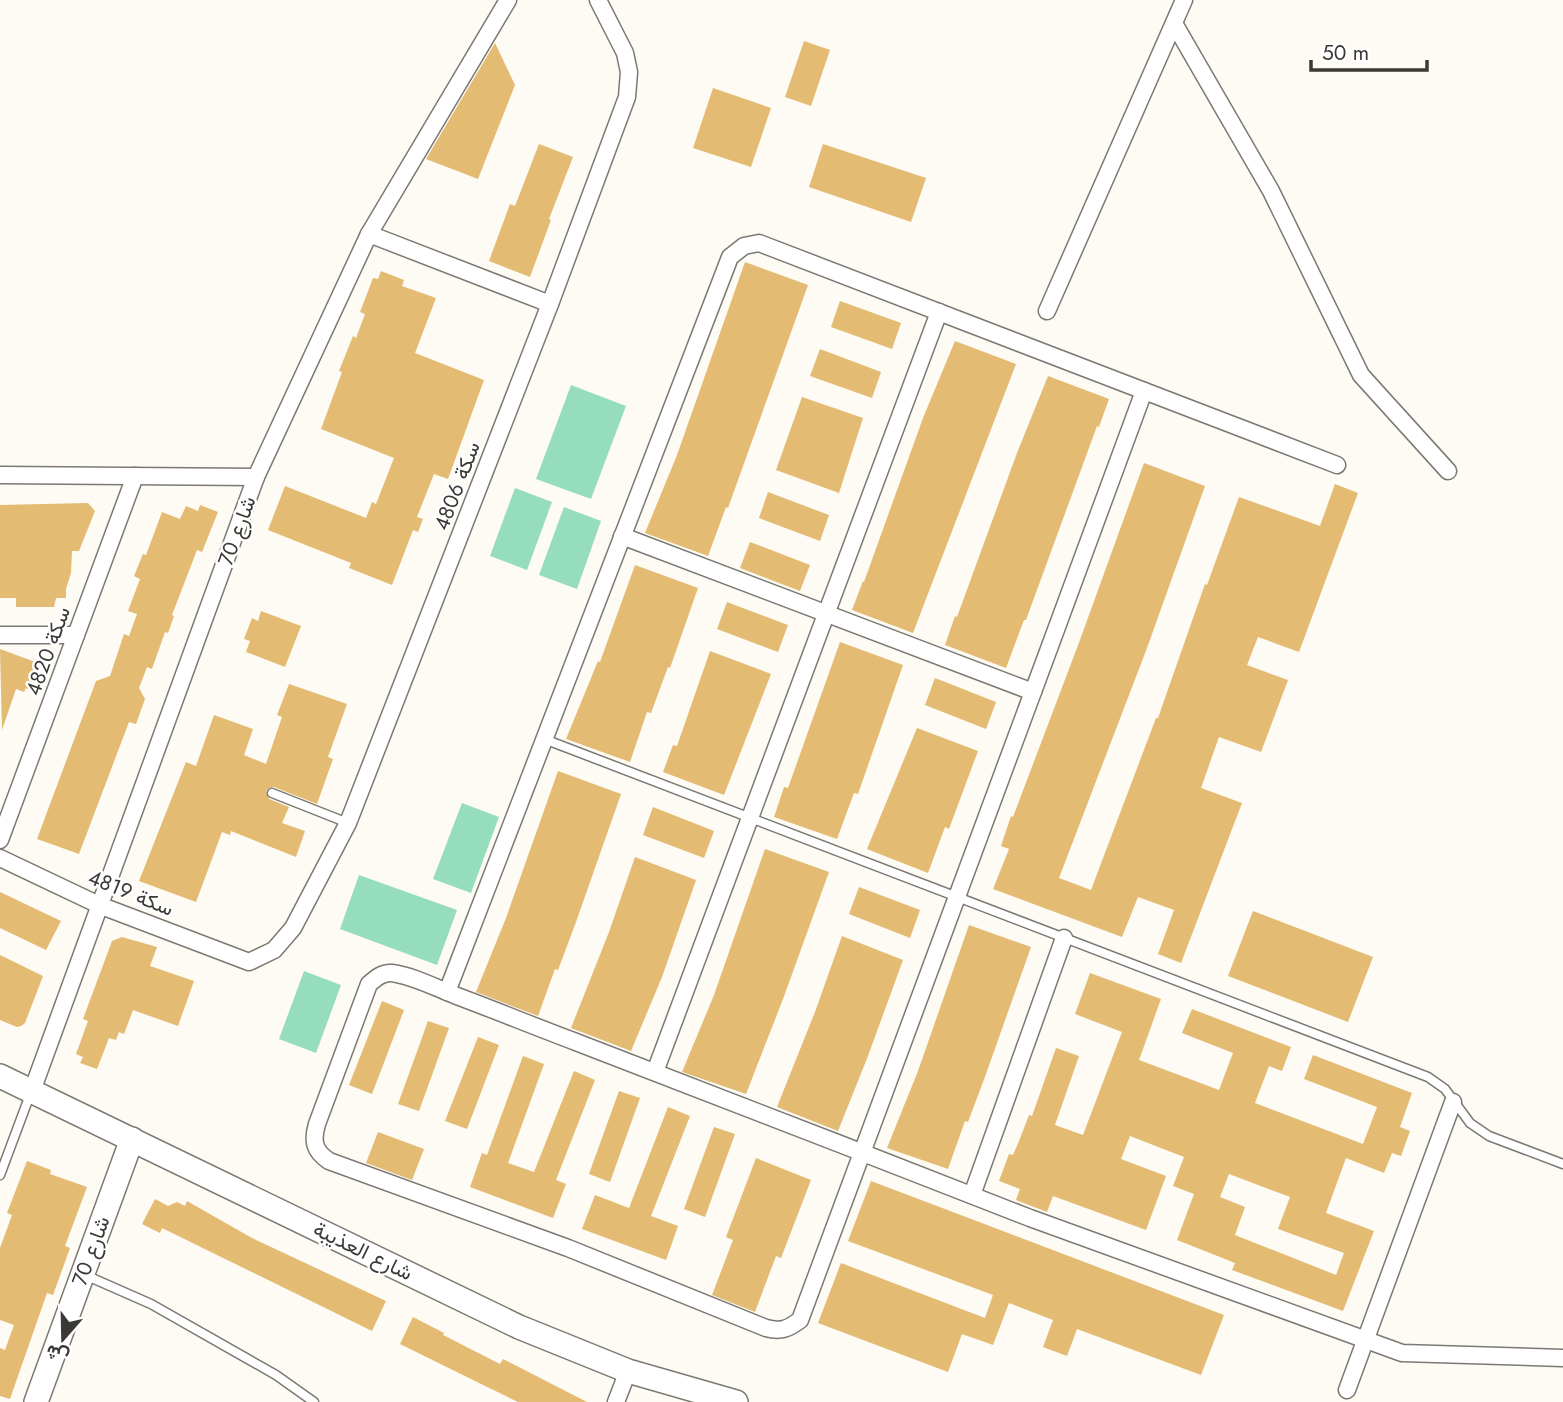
<svg xmlns="http://www.w3.org/2000/svg" width="1563" height="1402" viewBox="0 0 1563 1402" font-family="Jost,Vazirmatn,sans-serif">
  <style>
    .green { fill: #95ddbd }
    .building { fill: #e3bb72; fill-rule: evenodd }
    .lines { fill: none; stroke-linecap: round; stroke-linejoin: round }
    .lane-casing { stroke: #7c7973; stroke-width: 11 }
    .street-casing { stroke: #7c7973; stroke-width: 19 }
    .secondary-casing { stroke: #7c7973; stroke-width: 26 }
    .lane { stroke: #fff; stroke-width: 8 }
    .street { stroke: #fff; stroke-width: 16 }
    .secondary { stroke: #fff; stroke-width: 23 }
    .labels { text-anchor: middle; dominant-baseline: central; stroke-width: 5; stroke-linejoin: round; paint-order: stroke }
    .street-label { font-size: 21px; fill: #3a3936; stroke: #fff }
  </style>
  <rect width="100%" height="100%" fill="#fefaf4"/>
  <g class="green">
    <path d="M571 385 626 406 591 499 536 479Z"/>
    <path d="M515 488 552 502 527 570 490 556Z"/>
    <path d="M564 507 601 521 577 589 539 575Z"/>
    <path d="M462 803 499 817 471 893 433 879Z"/>
    <path d="M359 875 457 910 437 965 340 929Z"/>
    <path d="M304 971 341 985 316 1053 279 1039Z"/>
  </g>
  <g class="building">
    <path d="M804 41 830 50 811 106 785 97Z"/>
    <path d="M495 43 515 85 478 179 426 159Z"/>
    <path d="M713 88 771 108 751 167 693 148Z"/>
    <path d="M539 144 573 157 549 219 551 220 530 277 489 261 510 204 515 206Z"/>
    <path d="M823 144 926 178 911 222 809 187Z"/>
    <path d="M745 262 808 285 728 508 726 507 708 556 645 533 677 455Z"/>
    <path d="M381 271 404 280 402 286 436 298 415 353 484 380 448 479 434 474 417 517 423 519 418 532 413 530 392 585 349 568 351 563 268 530 285 486 366 518 372 502 376 504 394 458 321 429 342 372 339 371 353 336 356 338 365 314 360 312 373 278 378 279Z"/>
    <path d="M840 301 901 323 892 349 831 327Z"/>
    <path d="M955 341 1016 364 913 633 852 610 863 581 864 582 923 418Z"/>
    <path d="M820 349 881 372 872 398 810 376Z"/>
    <path d="M1048 376 1109 399 1099 427 1097 426 1026 620H1024L1006 668 945 645 955 616 957 617 1017 453Z"/>
    <path d="M802 397 863 418 839 493 776 470Z"/>
    <path d="M1144 463 1205 486 1147 648 1059 878 1091 890 1156 718H1158L1205 584 1207 585 1239 497 1320 526 1335 484 1358 493 1299 652 1258 637 1247 665 1288 680 1261 752 1219 737 1201 788 1242 803 1181 963 1158 954 1174 910 1138 897 1122 937 993 889 1009 849 1001 846 1011 816 1013 817 1080 640Z"/>
    <path d="M768 492 829 515 820 541 759 518Z"/>
    <path d="M88 503 95 511 79 551H72L71 573 66 589V598H56L54 607H16V598H0V505Z"/>
    <path d="M200 505 218 512 202 552 197 550 172 615 174 616 168 633 165 632 152 669 147 667 139 688 145 699 136 724 129 722 79 854 37 839 96 681 110 676 124 634 129 636 137 614 128 611 140 579 134 576 143 554 146 555 162 512 180 519 186 506 198 511Z"/>
    <path d="M750 542 810 565 800 591 740 568Z"/>
    <path d="M635 565 698 588 670 668 668 667 651 713 647 712 630 762 566 739 598 661 600 662Z"/>
    <path d="M727 602 788 625 778 652 717 629Z"/>
    <path d="M261 611 301 626 285 667 246 652 250 641 244 639 252 618 258 621Z"/>
    <path d="M840 642 903 665 858 794 854 793 837 839 774 817 784 787 788 788Z"/>
    <path d="M0 649 38 663 28 689 26 688 24 692 16 689 2 730Z"/>
    <path d="M710 651 771 674 724 795 663 772 673 745 677 746Z"/>
    <path d="M935 678 996 702 986 729 925 705Z"/>
    <path d="M289 684 347 704 328 757 333 759 317 804 274 787 269 788 266 791 269 799 289 807 282 823 305 831 296 857 231 831 230 835 222 832 196 902 139 881 186 762 196 766 214 715 253 729 244 755 266 764 282 717 277 715Z"/>
    <path d="M917 728 978 751 949 829 945 827 928 873 867 849Z"/>
    <path d="M558 771 621 794 576 922 558 970 555 969 538 1016 476 992 506 918Z"/>
    <path d="M653 807 714 831 704 858 643 835Z"/>
    <path d="M765 849 829 872 783 999 746 1094 682 1072 714 995Z"/>
    <path d="M635 857 696 880 662 977 631 1051 571 1028 609 932Z"/>
    <path d="M859 887 920 910 910 938 849 914Z"/>
    <path d="M0 892 61 921 46 950 0 928Z"/>
    <path d="M1253 911 1373 957 1348 1022 1228 976Z"/>
    <path d="M969 925 1031 947 986 1074 968 1122 965 1121 948 1169 887 1148 918 1071Z"/>
    <path d="M842 936 903 960 868 1056 838 1131 777 1107 815 1012Z"/>
    <path d="M122 937 157 947 150 966 194 981 178 1026 133 1010 124 1034 119 1032 116 1040 109 1038 97 1069 80 1063 83 1057 76 1054 88 1021 83 1019 112 941Z"/>
    <path d="M0 955 43 976 25 1023 21 1026 17 1027 0 1020Z"/>
    <path d="M1090 973 1161 999 1139 1060 1219 1090 1233 1053 1182 1033 1192 1009 1291 1047 1282 1071 1269 1066 1255 1103 1363 1144 1377 1107 1304 1079 1313 1055 1412 1093 1400 1127 1410 1131 1401 1156 1392 1153 1384 1173 1346 1158 1326 1213 1374 1231 1343 1311 1232 1270 1235 1263 1177 1240 1194 1194 1173 1186 1184 1157 1130 1136 1121 1159 1166 1176 1146 1230 1053 1196 1047 1212 1016 1200 1020 1189 999 1181 1009 1154 1013 1155 1019 1141 1029 1115 1032 1116 1056 1048 1079 1056 1055 1125 1083 1135 1122 1032 1075 1014ZM1229 1174 1290 1197 1278 1229 1344 1253 1336 1275 1235 1235 1245 1207 1220 1197Z"/>
    <path d="M382 1001 404 1010 372 1094 349 1085Z"/>
    <path d="M428 1021 449 1028 419 1111 398 1104Z"/>
    <path d="M478 1037 499 1045 467 1129 445 1121Z"/>
    <path d="M523 1056 544 1064 508 1163 534 1172 574 1071 595 1080 556 1180 566 1184 553 1218 470 1187 482 1153 487 1155Z"/>
    <path d="M619 1091 640 1098 610 1182 589 1174Z"/>
    <path d="M668 1107 690 1116 651 1216 678 1226 666 1260 582 1229 595 1195 629 1208Z"/>
    <path d="M714 1127 735 1134 705 1217 684 1209Z"/>
    <path d="M378 1132 424 1149 412 1180 366 1163Z"/>
    <path d="M756 1158 811 1180 781 1258 776 1256 755 1312 712 1295 733 1240 726 1237Z"/>
    <path d="M27 1161 51 1170 50 1174 87 1187 65 1246 70 1248 53 1295 47 1293 10 1399 0 1396V1348L5 1350 14 1325 0 1320V1248L12 1215 7 1213Z"/>
    <path d="M871 1181 1224 1315 1201 1375 1077 1329 1067 1356 1043 1347 1053 1320 1009 1303 993 1345 962 1334 948 1372 818 1323 841 1263 985 1318 993 1295 848 1241Z"/>
    <path d="M155 1199 168 1206 177 1202 185 1206 187 1201 252 1238 386 1301 372 1331 162 1228 160 1233 142 1224Z"/>
    <path d="M413 1317 444 1333 443 1335 500 1364 503 1359 587 1402H518L479 1383 400 1344Z"/>
  </g>
  <g class="lines">
    <g class="lane-casing">
      <g id="lane">
        <path d="M544 739 1428 1077 1445 1089 1470 1123 1489 1136 1563 1164"/>
        <path d="M272 793 348 823"/>
        <path d="M0 1175 31 1092"/>
        <path d="M85 1275 151 1304 276 1375 314 1402"/>
      </g>
    </g>
    <g class="street-casing">
      <g id="street">
        <path d="M1175 25 1271 191 1361 375 1448 471"/>
        <path d="M369 234 550 304"/>
        <path d="M1047 311 1184 0"/>
        <path d="M1144 391C1030 701 915 1011 800 1320 788 1329 781 1332 766 1328L568 1248 329 1161C314 1151 312 1141 317 1124L369 984C376 978 383 972 392 973 414 976 436 988 457 996 497 1011 536 1027 576 1042 727 1100 879 1159 1030 1218L1402 1353 1563 1358"/>
        <path d="M0 475 256 477"/>
        <path d="M622 536 1033 692"/>
        <path d="M0 635H76"/>
        <path d="M0 840 135 476"/>
        <path d="M0 858 99 905 249 962 274 950 293 928 348 823 550 304 627 97 629 72 625 53 598 0"/>
        <path d="M447 992 730 257 744 246 759 243 1337 465"/>
        <path d="M655 1072 939 312"/>
        <path d="M32 1091 256 477 369 234 508 0"/>
        <path d="M972 1195 1064 938"/>
        <path d="M1347 1390 1453 1102"/>
        <path d="M616 1402 628 1371"/>
      </g>
    </g>
    <g class="secondary-casing">
      <g id="secondary">
        <path d="M0 1076 519 1327 628 1371 736 1402"/>
        <path d="M36 1402 132 1139"/>
      </g>
    </g>
    <use href="#lane" class="lane"/>
    <use href="#street" class="street"/>
    <use href="#secondary" class="secondary"/>
  </g>
  <g class="labels">
    <g class="street-label">
      <text transform="translate(457 486) rotate(-69)">سكة 4806</text>
      <text transform="translate(237 531) rotate(-70)">شارع 70</text>
      <text transform="translate(48 651) rotate(-70)">سكة 4820</text>
      <text transform="translate(131 893) rotate(22)">سكة 4819</text>
      <text transform="translate(91 1251) rotate(-70)">شارع 70</text>
      <text transform="translate(363 1251) rotate(26)">شارع العذيبة</text>
    </g>
  </g>
  <g transform="translate(63 1339) rotate(200)" stroke="#ffffff" stroke-width="5" paint-order="stroke">
  <path d="M0-5L12 26L0 18L-12 26Z" fill="#3a3936"/>
  <text y="-10" font-size="19" font-weight="bold" text-anchor="middle" fill="#3a3936">ش</text>
  </g>
  <path d="M1311 60v10h116v-10" fill="none" stroke="#3a3936" stroke-width="3.5"/>
  <text x="1322" y="60" font-size="21" fill="#3a3936" stroke="#ffffff" stroke-width="5" paint-order="stroke">50 m</text>
</svg>
